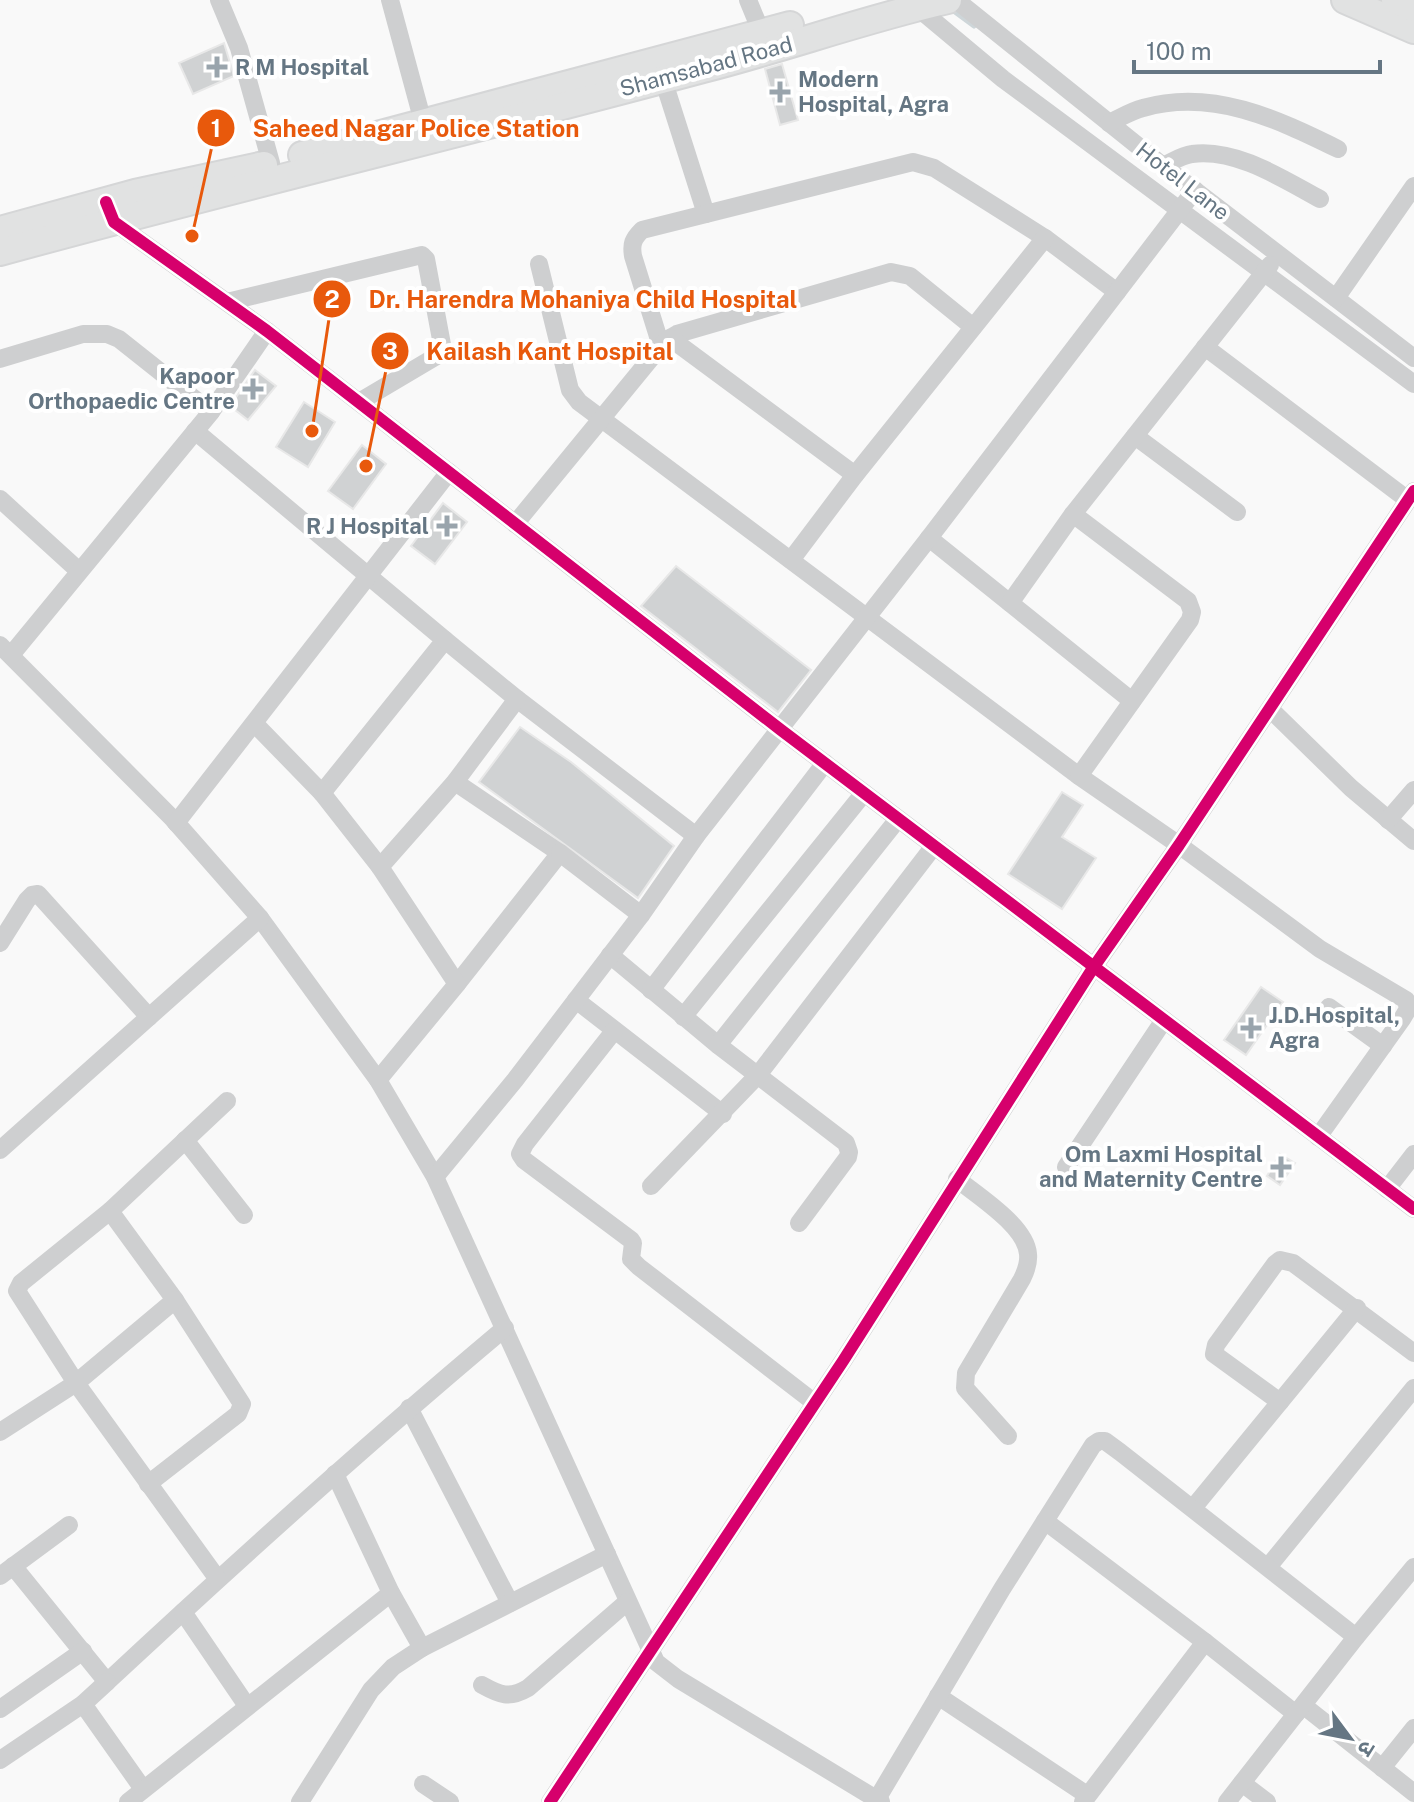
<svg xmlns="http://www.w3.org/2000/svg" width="1414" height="1802" viewBox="0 0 1414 1802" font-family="'Public Sans','Noto Sans Devanagari',sans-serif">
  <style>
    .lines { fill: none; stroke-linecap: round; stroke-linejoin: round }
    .stream { stroke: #ced6d9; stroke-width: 5 }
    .building { fill: #d0d2d3; stroke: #e8e8e8; stroke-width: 2 }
    .secondary-casing { stroke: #d5d6d7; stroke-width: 30 }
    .minor { stroke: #cecfd0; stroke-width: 18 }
    .secondary { stroke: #e1e2e2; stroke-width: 26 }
    .cycleway-casing { stroke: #fff; stroke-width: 17 }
    .cycleway { stroke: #d6006c; stroke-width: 12 }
    .poi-dot { fill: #99a4ac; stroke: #fff; stroke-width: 3 }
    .labels { text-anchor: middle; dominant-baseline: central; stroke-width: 8; stroke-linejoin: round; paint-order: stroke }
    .street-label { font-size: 22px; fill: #657683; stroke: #fff }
    .poi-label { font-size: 22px; font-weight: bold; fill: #657683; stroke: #fff; text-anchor: start }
    .leader { fill: none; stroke: #e8590c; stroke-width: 3 }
    .callout-dot { fill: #e8590c; stroke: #fff; stroke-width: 3 }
    .mark-label { font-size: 24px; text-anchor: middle; font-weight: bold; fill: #fff }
    .callout-label { font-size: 24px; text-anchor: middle; font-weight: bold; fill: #e8590c; stroke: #fff; stroke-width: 8; stroke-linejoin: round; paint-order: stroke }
  </style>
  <rect width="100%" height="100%" fill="#f9f9f9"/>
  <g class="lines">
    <path class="stream" d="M955 12 974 26"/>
  </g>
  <g class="building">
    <path d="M224 43 234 76 193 94 179 63Z"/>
    <path d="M782 64 798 120 780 125 765 69Z"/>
    <path d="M255 370 276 386 248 420 230 406Z"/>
    <path d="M304 402 335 422 308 467 276 447Z"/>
    <path d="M362 445 386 464 353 509 328 491Z"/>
    <path d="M443 503 467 522 435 564 411 546Z"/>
    <path d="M676 566 811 670 778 712 641 606Z"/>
    <path d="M520 727 571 762 674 846 638 898 479 782Z"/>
    <path d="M1062 792 1083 805 1062 837 1096 858 1062 909 1008 874Z"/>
    <path d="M1261 987 1283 1002 1246 1055 1224 1040Z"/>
    <path d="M1280 1154 1295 1163 1280 1185 1267 1176Z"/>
  </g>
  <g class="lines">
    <g class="secondary-casing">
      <g id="secondary">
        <path d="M1345 0 1414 30"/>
        <path d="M1395 0 1414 8"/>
        <path d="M302 155 790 25"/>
        <path d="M0 230 135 193 264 165"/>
        <path d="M0 252C233 188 469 132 703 69 785 48 865 19 948 0"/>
      </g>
    </g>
    <g class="minor">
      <path d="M219 0 239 48 271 163"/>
      <path d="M390 0 423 122"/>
      <path d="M748 0 762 34"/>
      <path d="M956 0 1163 166 1414 358"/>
      <path d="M915 2 918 8 1003 79 1414 384"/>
      <path d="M663 79 706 214"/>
      <path d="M1109 123C1120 118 1131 111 1143 108 1212 88 1277 119 1338 149"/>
      <path d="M1163 166C1172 162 1182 155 1192 154 1236 148 1283 179 1320 199"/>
      <path d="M111 214 114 222 267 331 781 730 1414 1209"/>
      <path d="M539 264 570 390 579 402 1079 776 1179 845 1320 949 1406 1000 1408 1009 1402 1019 1318 1137"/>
      <path d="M1336 298 1414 186"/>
      <path d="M227 302 422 255 426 259 443 350 440 354 359 402"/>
      <path d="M670 338 677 334 891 272 910 276 973 327"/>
      <path d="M661 346 633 256C631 244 633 239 642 230L913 162 934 168 1045 238 1117 292"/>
      <path d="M1205 347 1408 500"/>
      <path d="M0 359 83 334H107L119 339 211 412"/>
      <path d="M195 431 445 640 322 793 255 724"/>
      <path d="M1135 436 1237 512"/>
      <path d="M0 499 79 571"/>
      <path d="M1073 514 1270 265"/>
      <path d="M515 524 661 346 670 338 855 475"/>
      <path d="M929 538 1132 701"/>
      <path d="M791 560 855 475 1045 238"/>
      <path d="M1010 603 1073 514 1188 601 1192 612 1190 620 1079 776"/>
      <path d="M445 640 517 699 696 836"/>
      <path d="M0 645 173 819 260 918 378 1080 435 1177 656 1662 678 1679 881 1802"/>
      <path d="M11 655 211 412 267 331"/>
      <path d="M1270 709 1351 788 1414 841"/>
      <path d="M455 782 560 853 457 984"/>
      <path d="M322 793 380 867"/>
      <path d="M1388 820 1414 790"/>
      <path d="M176 823 449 472"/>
      <path d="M560 853 641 915"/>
      <path d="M0 943 27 900 32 895 38 894 149 1017"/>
      <path d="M610 955 718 1045 846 1143 849 1152 848 1157 799 1223"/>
      <path d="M651 990 825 763"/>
      <path d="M576 1000 723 1114"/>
      <path d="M1329 1007 1383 1046"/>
      <path d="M683 1017 864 793"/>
      <path d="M614 1031 525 1144 520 1154 524 1160 631 1240 633 1243 631 1259 639 1267 815 1403"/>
      <path d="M718 1045 898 819"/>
      <path d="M378 1080 457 984 380 867 455 782 517 699"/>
      <path d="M185 1140 244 1215"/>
      <path d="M0 1150 260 918"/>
      <path d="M1066 1167 1164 1020"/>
      <path d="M435 1177 515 1080 641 915 696 836 929 538 1195 190"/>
      <path d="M957 1179C978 1196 1026 1226 1028 1254 1029 1263 1026 1271 1022 1279L966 1373 965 1388 1008 1436"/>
      <path d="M651 1186 758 1075 934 846"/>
      <path d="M1387 1189 1414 1154"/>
      <path d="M110 1211 175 1300 242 1404 238 1414 148 1484"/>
      <path d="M1280 1402 1214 1354 1216 1345 1275 1264 1280 1260 1293 1263 1414 1353"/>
      <path d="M409 1408 510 1603"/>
      <path d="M0 1432 76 1383 175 1300"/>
      <path d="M1193 1508 1357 1308"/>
      <path d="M1045 1521 1205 1642 1296 1714"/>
      <path d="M13 1566 107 1682C237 1561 369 1442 505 1328"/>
      <path d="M1268 1567 1414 1388"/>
      <path d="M0 1576 69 1525"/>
      <path d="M217 1578 76 1383 17 1291 21 1283 110 1211 227 1101"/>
      <path d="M183 1612 247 1706"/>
      <path d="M422 1648 607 1554"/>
      <path d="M482 1685C500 1695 509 1699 528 1688L627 1602"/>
      <path d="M938 1696 1087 1795"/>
      <path d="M83 1704 143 1789"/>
      <path d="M1304 1706 1414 1793"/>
      <path d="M0 1709 83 1651"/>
      <path d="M0 1760 83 1704 107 1682"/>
      <path d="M1382 1768 1414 1728"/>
      <path d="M1242 1783 1267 1802"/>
      <path d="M423 1784 450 1802"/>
      <path d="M877 1799 1002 1589 1093 1445 1099 1441H1105L1120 1452 1356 1637"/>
      <path d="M128 1802 391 1593"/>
      <path d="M300 1802 371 1690 393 1667 422 1648 391 1593 335 1474"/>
      <path d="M550 1802 843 1361 1093 968 1179 845 1414 491"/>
      <path d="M1083 1802 1205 1642"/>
      <path d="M1227 1802 1356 1637 1414 1567"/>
    </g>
    <use href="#secondary" class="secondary"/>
    <g class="cycleway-casing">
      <g id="cycleway">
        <path d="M106 202 114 222 267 331 781 730 1414 1209"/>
        <path d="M550 1802 843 1361 1093 968 1179 845 1414 491"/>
      </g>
    </g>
    <use href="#cycleway" class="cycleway"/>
  </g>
  <g class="poi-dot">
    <path d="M213 55h8v8h8v8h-8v8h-8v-8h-8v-8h8z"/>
    <path d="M776 80h8v8h8v8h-8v8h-8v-8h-8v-8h8z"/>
    <path d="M249 377h8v8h8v8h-8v8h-8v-8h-8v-8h8z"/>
    <path d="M443 514h8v8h8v8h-8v8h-8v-8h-8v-8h8z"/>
    <path d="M1247 1016h8v8h8v8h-8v8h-8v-8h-8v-8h8z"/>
    <path d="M1277 1155h8v8h8v8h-8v8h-8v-8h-8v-8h8z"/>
  </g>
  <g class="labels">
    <g class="street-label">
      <text transform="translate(706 66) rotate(-15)">Shamsabad Road</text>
      <text transform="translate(1183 181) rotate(38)">Hotel Lane</text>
    </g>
    <g class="poi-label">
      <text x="235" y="67">R M Hospital</text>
      <text x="798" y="79">Modern<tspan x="798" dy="25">Hospital, Agra</tspan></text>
      <text x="235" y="376" text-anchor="end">Kapoor<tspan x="235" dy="25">Orthopaedic Centre</tspan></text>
      <text x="429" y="526" text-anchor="end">R J Hospital</text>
      <text x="1269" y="1015">J.D.Hospital,<tspan x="1269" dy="25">Agra</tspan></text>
      <text x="1263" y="1154" text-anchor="end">Om Laxmi Hospital<tspan x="1263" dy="25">and Maternity Centre</tspan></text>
    </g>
  </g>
  <path class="leader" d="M192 236L216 128M312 431L332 299M366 466L390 351"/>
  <g class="callout-dot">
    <circle cx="192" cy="236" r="8"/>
    <circle cx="312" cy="431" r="8"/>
    <circle cx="366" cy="466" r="8"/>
    <circle cx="216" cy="128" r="20"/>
    <circle cx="332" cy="299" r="20"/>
    <circle cx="390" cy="351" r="20"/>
  </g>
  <g class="mark-label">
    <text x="216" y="137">1</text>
    <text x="332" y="308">2</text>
    <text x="390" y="360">3</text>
  </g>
  <g class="callout-label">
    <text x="416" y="137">Saheed Nagar Police Station</text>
    <text x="583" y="308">Dr. Harendra Mohaniya Child Hospital</text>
    <text x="550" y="360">Kailash Kant Hospital</text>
  </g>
  <g transform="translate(1350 1738) rotate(122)" stroke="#ffffff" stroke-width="6" paint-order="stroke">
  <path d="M0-6L14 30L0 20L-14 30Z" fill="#657683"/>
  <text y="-12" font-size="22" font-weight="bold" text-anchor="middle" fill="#657683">उ</text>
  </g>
  <path d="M1134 60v12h246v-12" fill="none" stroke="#657683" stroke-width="4"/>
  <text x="1146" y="60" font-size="24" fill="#657683" stroke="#ffffff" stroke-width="6" paint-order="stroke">100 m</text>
</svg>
